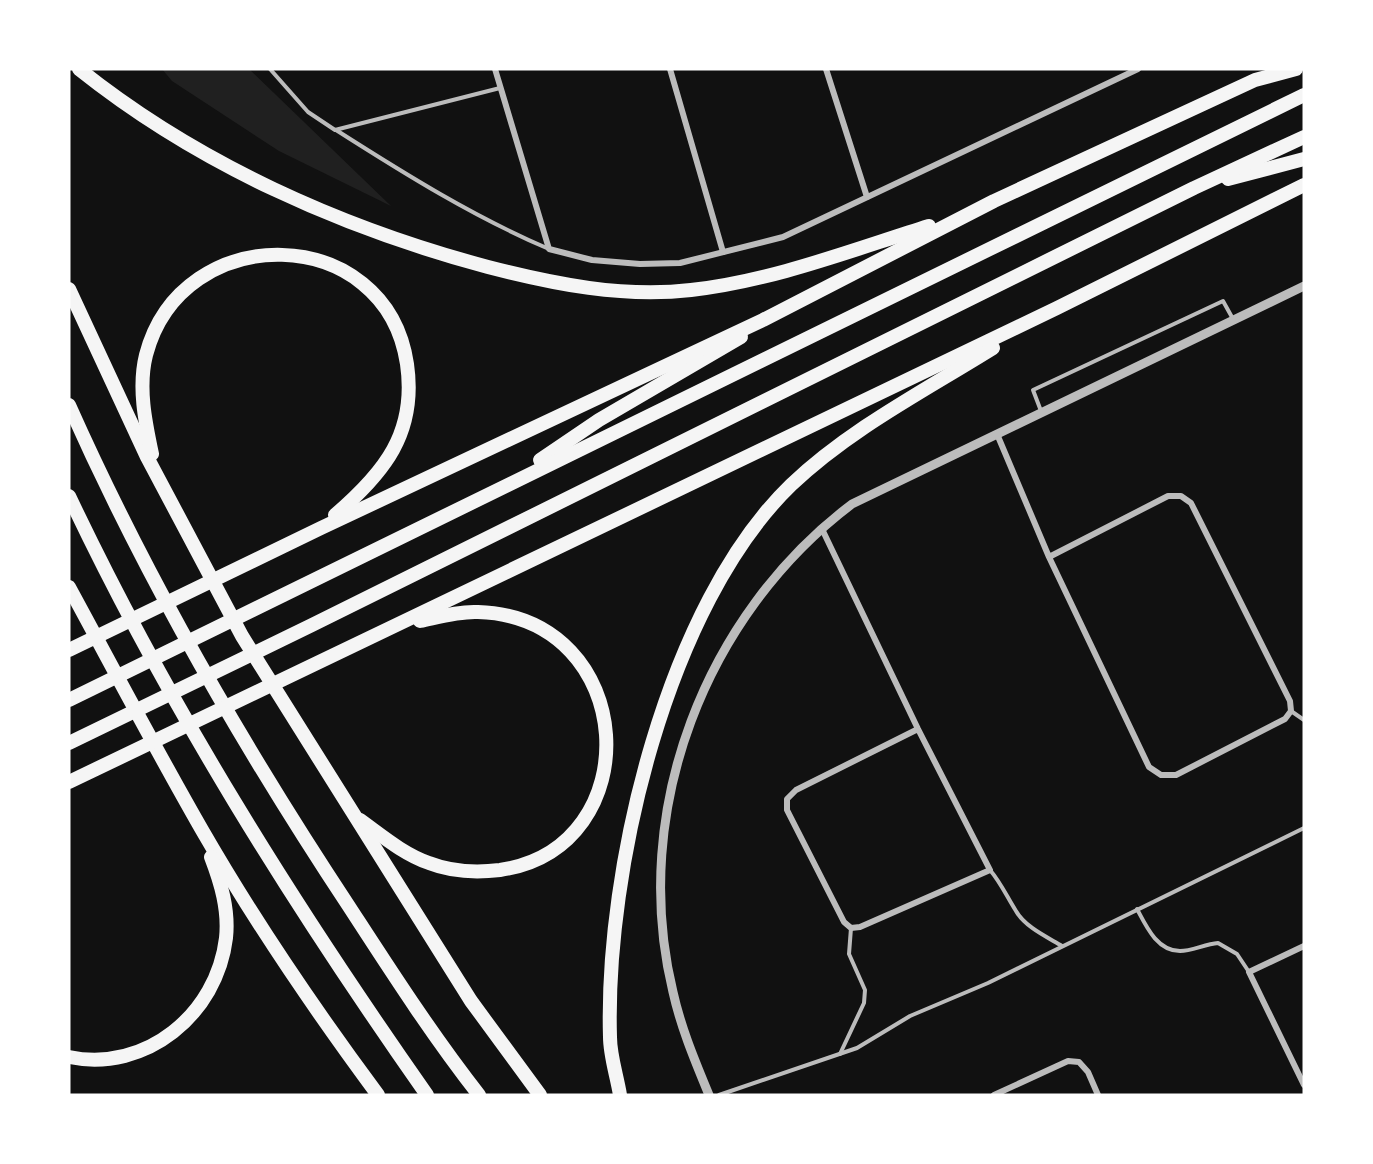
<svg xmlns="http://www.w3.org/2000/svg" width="1373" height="1164" viewBox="0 0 1373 1164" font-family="'DejaVu Sans',sans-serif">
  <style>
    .green { fill: #202020 }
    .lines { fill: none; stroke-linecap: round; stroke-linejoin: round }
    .service { stroke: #bcbcbc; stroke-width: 4 }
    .minor { stroke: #bcbcbc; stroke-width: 6 }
    .tertiary { stroke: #bcbcbc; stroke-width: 9 }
    .motorway { stroke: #f5f5f5; stroke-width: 14 }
  </style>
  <rect width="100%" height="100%" fill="#111"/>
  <path class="green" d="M162 69H249L391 206 279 151 172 81Z"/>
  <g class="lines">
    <g class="service">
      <path d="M270 69 308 112 335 130 500 88"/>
      <path d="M336 130C405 174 474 217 549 249"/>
      <path d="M1041 411 1033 390 1223 301 1233 319"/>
      <path d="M1291 711 1304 720"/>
      <path d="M990 870C1001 883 1007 897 1016 911 1025 927 1047 937 1062 946"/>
      <path d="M1137 909C1146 926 1157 951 1180 951 1192 951 1205 944 1218 943L1237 954 1249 972"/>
      <path d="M840 1054 864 1003 865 990 849 954 851 928"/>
      <path d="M719 1095 857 1048 910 1016 988 983 1304 828"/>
    </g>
    <g class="minor">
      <path d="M495 69 549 249 592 260 640 264 680 263 783 237 1138 69"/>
      <path d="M670 69 723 252"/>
      <path d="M826 69 867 197"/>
      <path d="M997 434 1049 557 1149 767 1161 775H1176L1285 719 1291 711 1290 701 1191 503 1181 496H1168L1049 557"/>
      <path d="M822 529 918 729 990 870 860 927 851 928 844 922 787 810V799L796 790 918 729"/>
      <path d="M1304 946 1249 972 1304 1085"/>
      <path d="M994 1095 1068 1061 1079 1062 1088 1072 1098 1095"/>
    </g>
    <path class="tertiary" d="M709 1095C695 1061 681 1028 673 992 629 811 705 615 852 504L1304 286"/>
    <g class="motorway">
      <path d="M79 69C198 164 342 228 488 267 554 284 623 298 691 290 772 281 852 250 929 226"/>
      <path d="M1228 179 1304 159"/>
      <path d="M69 289 147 457 242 636 471 1001 540 1095"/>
      <path d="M69 405C147 580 244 748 350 908 391 971 432 1035 479 1095"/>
      <path d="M152 454C145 421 138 387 146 355 182 218 386 222 407 364 417 433 384 473 335 515"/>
      <path d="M540 460 599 420 741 337"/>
      <path d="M69 496C169 707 293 904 427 1095"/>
      <path d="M69 587C113 668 156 750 202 830 255 922 315 1010 378 1095"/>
      <path d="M69 650 321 528 763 320 994 201 1255 80 1296 69"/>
      <path d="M69 700 1304 95"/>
      <path d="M69 743 312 625 1194 188 1304 137"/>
      <path d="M69 782 1057 308 1304 185"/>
      <path d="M360 820C381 835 403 854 429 863 452 872 475 873 500 870 651 848 639 617 478 612 459 611 439 617 420 621"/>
      <path d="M69 1057C146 1073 217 1014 226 938 229 910 221 883 211 857"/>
      <path d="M620 1095C617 1076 610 1056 610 1037 605 869 667 605 791 485 850 429 924 391 993 348"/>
    </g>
  </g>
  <rect width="1373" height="1164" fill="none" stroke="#ffffff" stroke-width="141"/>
</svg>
